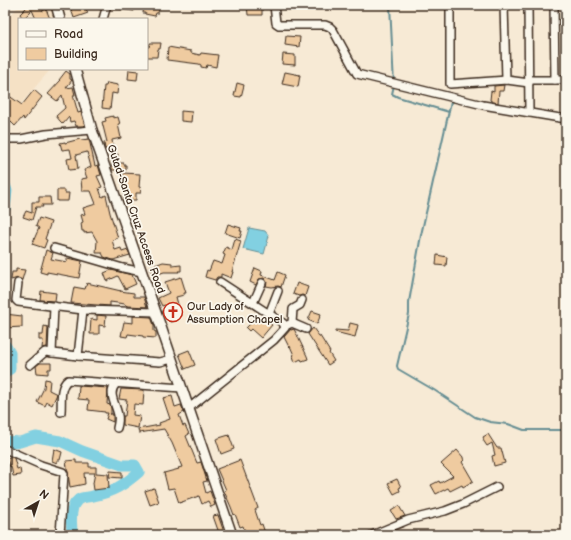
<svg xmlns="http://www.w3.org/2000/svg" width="571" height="540" viewBox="0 0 571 540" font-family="'Balsamiq Sans',sans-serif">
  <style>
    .built { fill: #f5e1c5 }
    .water { fill: #82d0e1; stroke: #668e93 }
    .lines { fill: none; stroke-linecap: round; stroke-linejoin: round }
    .stream { stroke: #668e93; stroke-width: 2 }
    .river { stroke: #82d0e1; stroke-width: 11 }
    .building { fill: #efcba0; stroke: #3b2a1e }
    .minor-casing { stroke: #3b2a1e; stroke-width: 10 }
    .major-casing { stroke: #3b2a1e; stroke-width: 12 }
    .minor { stroke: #fbf7ec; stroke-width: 7 }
    .major { stroke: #fbf7ec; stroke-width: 9 }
    .labels { text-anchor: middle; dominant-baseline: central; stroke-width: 3.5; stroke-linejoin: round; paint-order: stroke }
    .street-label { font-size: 11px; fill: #3b2a1e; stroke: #fbf7ec }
    .poi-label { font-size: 11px; fill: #3b2a1e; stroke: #fbf7ec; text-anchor: start }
  </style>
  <rect width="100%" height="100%" fill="#f7ead5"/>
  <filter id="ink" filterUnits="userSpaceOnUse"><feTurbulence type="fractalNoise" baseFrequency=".025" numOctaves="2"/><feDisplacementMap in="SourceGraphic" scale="8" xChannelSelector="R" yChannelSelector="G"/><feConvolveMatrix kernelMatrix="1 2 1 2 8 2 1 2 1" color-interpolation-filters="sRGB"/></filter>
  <g filter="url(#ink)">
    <path class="built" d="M20 5H52L56 19H19V69H51L16 109 5 102V21Z"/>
    <path class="water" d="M249 228 265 231 269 236 264 254 243 249Z"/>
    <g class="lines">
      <g class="stream">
        <path d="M390 5 394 85 392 94 398 97 449 112"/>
        <path d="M451 102 421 235 409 302V314L397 366 398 369 434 390 475 417 490 422 508 424 524 430H566"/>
      </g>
      <g class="river">
        <path d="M5 185 7 191 5 208"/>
        <path d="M5 345 10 353V369L5 372"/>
        <path d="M5 441 20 442 36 437 60 441 82 451 122 465H135L139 472C124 485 113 492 93 496 87 498 80 496 76 502 70 508 71 527 73 535"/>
      </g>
    </g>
    <g class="building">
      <path d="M25 5H42L43 11 46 9 50 19H36L32 10 23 19 20 14 26 8Z"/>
      <path d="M81 5H83L84 8 85 7 88 13 74 18 71 9Z"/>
      <path d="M112 5H135L134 11 111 8Z"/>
      <path d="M146 5H160L158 13H156L155 16 145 14V13H143L144 6 146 7Z"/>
      <path d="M247 5H262V15H248Z"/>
      <path d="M286 36 300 37 299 47 285 45Z"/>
      <path d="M150 43H161L160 49H158L157 57H147V47H149Z"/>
      <path d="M168 47 191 51V53L200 55 201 53 218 55 216 67 207 65 206 68 201 67V65L199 64 167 60Z"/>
      <path d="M283 54 295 55V65L282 64Z"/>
      <path d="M129 70 138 71 137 80 128 79Z"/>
      <path d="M66 71 70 74V79L72 80 66 88 73 87 75 95H73L78 113 81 112 85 126H76L74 121 70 122 69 117 63 124 60 121 56 116 65 108 62 95 57 101 48 94 60 81 59 80Z"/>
      <path d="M285 72 300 75 298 87 282 84Z"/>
      <path d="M107 83 118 85 117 94 112 93 110 109 102 108 104 86H106Z"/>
      <path d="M237 83 244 85 241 97 234 96Z"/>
      <path d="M504 85 503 91H499L498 103 493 102 490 100 491 91 494 92V86Z"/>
      <path d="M34 90 42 97 24 120 23 117 15 126 5 116V93L22 105Z"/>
      <path d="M181 111 192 112 191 122 181 121Z"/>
      <path d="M113 116V118L118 117 120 124H118L121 138 112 140 114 153 118 154 117 163H124V165H126V170H112V158H110L111 149H105L104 143 107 142 102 122 106 121 105 118Z"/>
      <path d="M80 139 81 140 89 139 95 166 98 165 101 175 97 176 102 187 99 188 102 197 106 195 110 213 118 238 112 240 115 250 121 248 122 252 128 250 130 255 113 260 104 257 102 253H96L97 241 92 232 84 233V231H82L81 223 83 222 81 215 85 214 83 208 96 204 91 191H82L81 179 87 178 84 170 91 167 87 152 76 155 78 169 69 170 67 159 72 158 70 149 62 150 60 143 65 142V143Z"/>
      <path d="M123 173 140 174 139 187H140L141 193H136V200H124Z"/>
      <path d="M57 190H65V193H69L68 201H57Z"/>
      <path d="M39 197H50L51 205H42L43 207H36L32 220 23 217 26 211 32 213V202H39Z"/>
      <path d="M39 218 51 222 45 239 47 240 44 248 32 244 39 228 36 226Z"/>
      <path d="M228 224 241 228 240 231H242L240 238 225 233Z"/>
      <path d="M235 239 241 241 232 272H233L231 278 221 274V277H217L215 280 205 277 207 270 209 271 213 261 222 264 225 255 223 254 226 247 232 250Z"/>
      <path d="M46 250 53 253 51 259 67 262V258L82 261 79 278 47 272V274L40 272Z"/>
      <path d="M437 255 447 257 446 266 436 265Z"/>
      <path d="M163 262 172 263V266L181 265V271H178L179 272H164L153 276 150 267Z"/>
      <path d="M255 268 262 271 261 275 275 280 278 272 285 275 281 287 278 286 272 287 266 286 267 282 264 278 259 279 256 285 250 282Z"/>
      <path d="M16 269 25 270 22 280 18 278 11 280 12 272H16Z"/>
      <path d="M111 270 132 275 136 284 125 289 118 276 107 281 104 273Z"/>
      <path d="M181 277 186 293H184V295L176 297 181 315 178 316V320L170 322 165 305 162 306 158 298 169 293 165 282Z"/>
      <path d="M87 283 121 291H120L134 293V297H144L147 307 128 306 125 305V304L110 302V306L71 303 74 287 85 289Z"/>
      <path d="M297 283 308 287 305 296 302 295 299 296 293 294Z"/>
      <path d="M41 291 56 293 55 301 40 300Z"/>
      <path d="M312 311 321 314 317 324 308 320Z"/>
      <path d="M5 314 22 316V327L5 328Z"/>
      <path d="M97 315 106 316 105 326 99 325V334H90L91 319 97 320Z"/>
      <path d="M133 316 151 317 154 325V331L156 332V338L143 337V336L128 334 127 337 121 336 124 322 133 323Z"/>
      <path d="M258 319 261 322 263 320 266 322 267 321 272 325 261 338 251 329 249 331 246 328 254 320 256 321Z"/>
      <path d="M350 323 358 325 355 337 335 332V330L348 331Z"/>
      <path d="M44 326 48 327 47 347 42 348 43 340H39V335H43Z"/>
      <path d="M313 328 319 336H320L330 352 329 353 334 361 328 365 308 334Z"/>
      <path d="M291 329V330L294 329 297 335 307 356 308 359 302 361 301 359 295 362 293 356 294 355 290 346 289 347 284 337Z"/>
      <path d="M189 350 195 365 185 369 179 354Z"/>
      <path d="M40 363H51V369H48V374L37 373 36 366Z"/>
      <path d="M45 379 50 380 49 390 57 394 52 405 47 402 45 406 37 402 44 388Z"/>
      <path d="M79 386 108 388 107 404 110 405 111 408V414H110H113V422L106 419 108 413H105V412L88 410 89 400 78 399Z"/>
      <path d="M121 389 144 390 143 405 134 404 133 415 140 416 138 428 123 425V416H125L127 400 119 399Z"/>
      <path d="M172 396 175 407 181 405 184 412 179 415 183 426 185 425 189 434 186 436 197 463 201 462 207 481 203 482 206 493 210 491 215 505 211 507 208 501 202 504 199 496 179 503 174 488 168 489 164 473 179 469 178 468 182 467 172 443 164 429 139 433 138 429 160 425 159 423 170 419 163 398Z"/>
      <path d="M488 434 497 448H501L505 463 494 466 492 456 495 455 492 443 487 446 483 440 484 439 483 437Z"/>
      <path d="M229 435 234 449 221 454 216 439Z"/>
      <path d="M54 449 62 452 60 460H57V463L52 461Z"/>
      <path d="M457 450 463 457V458L464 460 462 462 473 481 463 487 462 485 450 491 448 488 436 494 431 485 439 481 440 483 453 476 441 464Z"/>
      <path d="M12 457 14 458 17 469 20 468 21 475 13 476 11 466 10 467 7 459Z"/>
      <path d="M76 460V463H89V467H96V473L108 474 109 488 94 490 93 483 95 473H84L85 484 70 487 66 461Z"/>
      <path d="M240 460 258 508 255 510 260 525 262 524 265 533 260 535H246L243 526 240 527 235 514 234 515 231 507 224 491 226 490 217 469Z"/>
      <path d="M110 471 122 472V478L109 477Z"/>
      <path d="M397 479 401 487 399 488 400 491 394 494 388 483Z"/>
      <path d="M154 488 159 502 150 505 145 491Z"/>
      <path d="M399 506 405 516 396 519 391 511Z"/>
      <path d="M218 515 224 532 219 533 213 516Z"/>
    </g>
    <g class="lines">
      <g class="minor-casing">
        <g id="minor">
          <path d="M274 5 276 23 279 25H325L330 27 333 30 357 74 483 105 566 119"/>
          <path d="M450 5V84L507 80 529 83"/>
          <path d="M504 5 506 80"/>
          <path d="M528 5 529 113"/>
          <path d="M554 5 555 80"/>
          <path d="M103 19 107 5"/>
          <path d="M529 80H566"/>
          <path d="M5 139H21L46 134 92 130"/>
          <path d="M54 248 123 268 142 272"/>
          <path d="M18 283 16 300 18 302 83 310 156 312"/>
          <path d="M253 303 262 283"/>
          <path d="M83 310 78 356 160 362 172 359"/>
          <path d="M269 314 278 291"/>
          <path d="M292 323 306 329"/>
          <path d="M285 326 292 323 293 309 300 305 302 300"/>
          <path d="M52 353 54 306"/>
          <path d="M30 365 45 352 78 356"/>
          <path d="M116 384C107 393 116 404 118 415 119 419 118 424 117 428"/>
          <path d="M189 408 274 340 285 328 283 323 220 282"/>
          <path d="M61 412C62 401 59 387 68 380L182 388"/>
          <path d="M5 449 41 465 63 472 64 474 60 535"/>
          <path d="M372 535 408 520 445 511 463 504 497 487"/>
        </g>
      </g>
      <g class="major-casing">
        <g id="major">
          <path d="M56 5 60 19"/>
          <path d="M75 69 92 130 161 327 232 535"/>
        </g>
      </g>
      <use href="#minor" class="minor"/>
      <use href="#major" class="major"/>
    </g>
  </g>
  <defs>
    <g id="church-ring" transform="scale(1)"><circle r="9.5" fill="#fbf7ec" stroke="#c8321e" stroke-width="1.5"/><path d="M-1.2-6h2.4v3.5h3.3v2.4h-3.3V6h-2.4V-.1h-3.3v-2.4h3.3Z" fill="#c8321e"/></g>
  </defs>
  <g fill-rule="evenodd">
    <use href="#church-ring" x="173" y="312"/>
  </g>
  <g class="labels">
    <g class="street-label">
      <text transform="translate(136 219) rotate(71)">Gutad-Santa Cruz Access Road</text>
    </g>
    <g class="poi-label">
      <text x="187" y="306">Our Lady of<tspan x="187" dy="13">Assumption Chapel</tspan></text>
    </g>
  </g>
  <rect width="571" height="540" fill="none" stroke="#fbf7ec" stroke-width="20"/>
  <rect x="10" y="10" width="551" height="520" fill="none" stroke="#3b2a1e" stroke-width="1.5" filter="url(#ink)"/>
  <rect x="18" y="18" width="130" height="52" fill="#fbf7ec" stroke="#aea59a"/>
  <rect x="26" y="31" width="20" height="6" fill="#fbf7ec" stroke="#aea59a"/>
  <text x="54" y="38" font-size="12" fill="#3b2a1e">Road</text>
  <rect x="26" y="48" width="20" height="12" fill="#efcba0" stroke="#aea59a"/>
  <text x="54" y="58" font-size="12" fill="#3b2a1e">Building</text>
  <g transform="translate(38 502) rotate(39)" stroke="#fbf7ec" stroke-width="3" paint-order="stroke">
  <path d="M0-3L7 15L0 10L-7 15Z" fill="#3b2a1e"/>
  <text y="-6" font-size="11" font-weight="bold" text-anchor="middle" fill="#3b2a1e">N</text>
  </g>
</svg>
